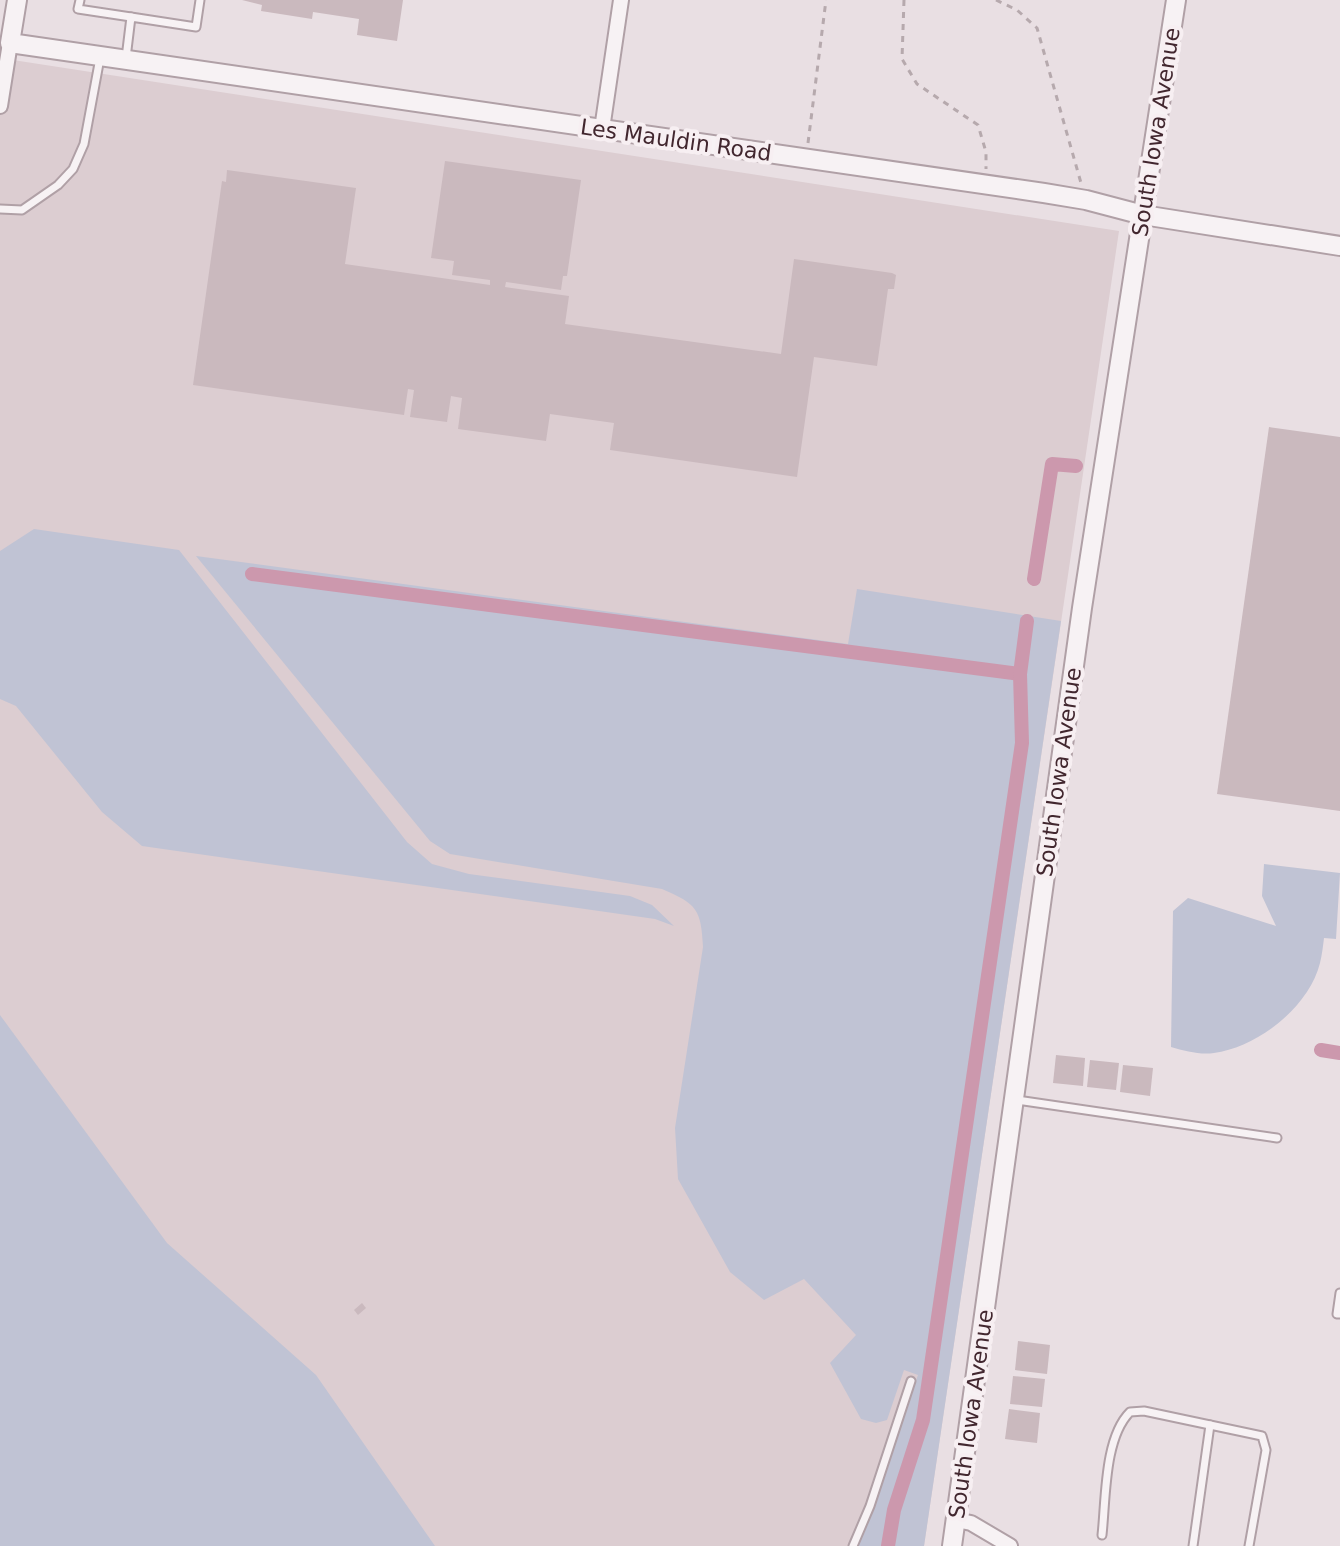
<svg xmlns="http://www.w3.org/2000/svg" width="1340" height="1546" viewBox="0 0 1340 1546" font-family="'DejaVu Sans',sans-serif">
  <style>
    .built { fill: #dccdd1 }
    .green { fill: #c0c3d4 }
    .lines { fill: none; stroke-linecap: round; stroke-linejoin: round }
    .canal { stroke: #cc98ad; stroke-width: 14 }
    .building { fill: #cab9be }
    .service-casing { stroke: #b0a0a6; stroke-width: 11 }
    .minor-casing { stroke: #b0a0a6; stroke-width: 18 }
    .tertiary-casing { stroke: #b0a0a6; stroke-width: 22 }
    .path { stroke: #b6a9ad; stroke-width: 3; stroke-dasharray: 6 6; stroke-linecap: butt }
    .service { stroke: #f7f2f4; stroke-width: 7 }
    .minor { stroke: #f7f2f4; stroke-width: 14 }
    .tertiary { stroke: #f7f2f4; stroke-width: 18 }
    .labels { text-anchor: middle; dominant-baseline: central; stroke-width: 8; stroke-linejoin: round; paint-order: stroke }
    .street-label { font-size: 22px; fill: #42272f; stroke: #f7eff2 }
  </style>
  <rect width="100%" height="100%" fill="#e9dfe3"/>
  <path class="built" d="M0 58 1119 231 924 1546H0Z"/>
  <g class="green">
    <path d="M34 529 179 550 407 842 432 864 469 874 630 896 652 905 674 926 655 919 142 846 102 812 16 706 0 699V551Z"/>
    <path d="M196 556 848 644 857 589 1061 621 924 1546H855L918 1375 904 1370 887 1420 876 1423 861 1419 830 1363 856 1335 804 1279 764 1300 730 1272 678 1179 675 1128 703 947C701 909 697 904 662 889L450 854 430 841Z"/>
    <path d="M1264 864 1340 873 1336 939 1324 938C1323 946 1322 955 1320 963 1309 1007 1258 1047 1214 1053 1200 1055 1185 1051 1171 1047L1173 911 1188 898 1276 926 1262 896Z"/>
    <path d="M0 1015 167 1243 316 1375 435 1546H0Z"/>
  </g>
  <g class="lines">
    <g class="canal">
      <path d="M252 574 1020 674"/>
      <path d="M1034 579 1052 464 1076 466"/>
      <path d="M1321 1050 1340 1053"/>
      <path d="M888 1546 894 1510 923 1420 1022 743 1020 674 1027 621"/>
    </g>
  </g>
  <g class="building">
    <path d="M242 0H403L397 41 357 35 359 19 313 12 312 19 261 11 262 5Z"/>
    <path d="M445 161 581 180 567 276H563L561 290 506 282 505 287 569 296 565 324 781 354 794 259 892 273 896 275 894 289H888L877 366 814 357 797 477 610 450 614 423 550 414 546 441 458 429 462 398 451 396 447 422 410 417 414 390 408 389 404 415 193 385 222 181 226 182 227 170 356 188 345 264 490 285V280L452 275 454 261 431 258Z"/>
    <path d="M1269 427 1340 437V811L1217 794Z"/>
    <path d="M1056 1055 1085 1058 1083 1086 1053 1083Z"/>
    <path d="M1090 1060 1119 1063 1116 1090 1087 1087Z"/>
    <path d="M1123 1065 1153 1068 1150 1096 1120 1092Z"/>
    <path d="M362 1303 366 1308 358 1315 354 1310Z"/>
    <path d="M1018 1341 1050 1345 1047 1374 1015 1370Z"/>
    <path d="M1013 1376 1045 1379 1042 1407 1010 1404Z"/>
    <path d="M1009 1409 1040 1413 1037 1443 1005 1439Z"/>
  </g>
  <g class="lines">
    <g class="service-casing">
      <g id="service">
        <path d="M80 0 78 9 131 17"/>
        <path d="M126 58 131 17 196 27 200 0"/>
        <path d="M0 209 22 210 58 185 73 169 84 144 100 58"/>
        <path d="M1017 1100 1277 1138"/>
        <path d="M1340 1293 1337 1314H1340"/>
        <path d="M1102 1535C1106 1499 1104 1438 1130 1412L1144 1411 1262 1436 1266 1450 1249 1546"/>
        <path d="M853 1546 870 1506 911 1381"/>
        <path d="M1193 1546 1210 1425"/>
      </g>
    </g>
    <g class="minor-casing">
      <g id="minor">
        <path d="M0 106 10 43"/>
        <path d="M602 129 621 0"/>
        <path d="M956 1520 971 1523 1010 1546"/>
      </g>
    </g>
    <g class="tertiary-casing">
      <g id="tertiary">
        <path d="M17 0 10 43 1044 193 1086 200 1143 215 1340 246"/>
        <path d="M952 1546 1082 608 1176 0"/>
      </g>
    </g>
    <g class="path">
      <path d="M904 0 902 59 917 84 978 125 986 152V169"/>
      <path d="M996 0 1017 10 1037 28 1081 183"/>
      <path d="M808 143 826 0"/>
    </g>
    <use href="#service" class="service"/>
    <use href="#minor" class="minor"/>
    <use href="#tertiary" class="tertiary"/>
  </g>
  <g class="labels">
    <g class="street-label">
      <text transform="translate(1156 132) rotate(-81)">South Iowa Avenue</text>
      <text transform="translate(676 140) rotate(8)">Les Mauldin Road</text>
      <text transform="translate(1059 772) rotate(-82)">South Iowa Avenue</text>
      <text transform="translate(971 1414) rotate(-82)">South Iowa Avenue</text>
    </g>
  </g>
</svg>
